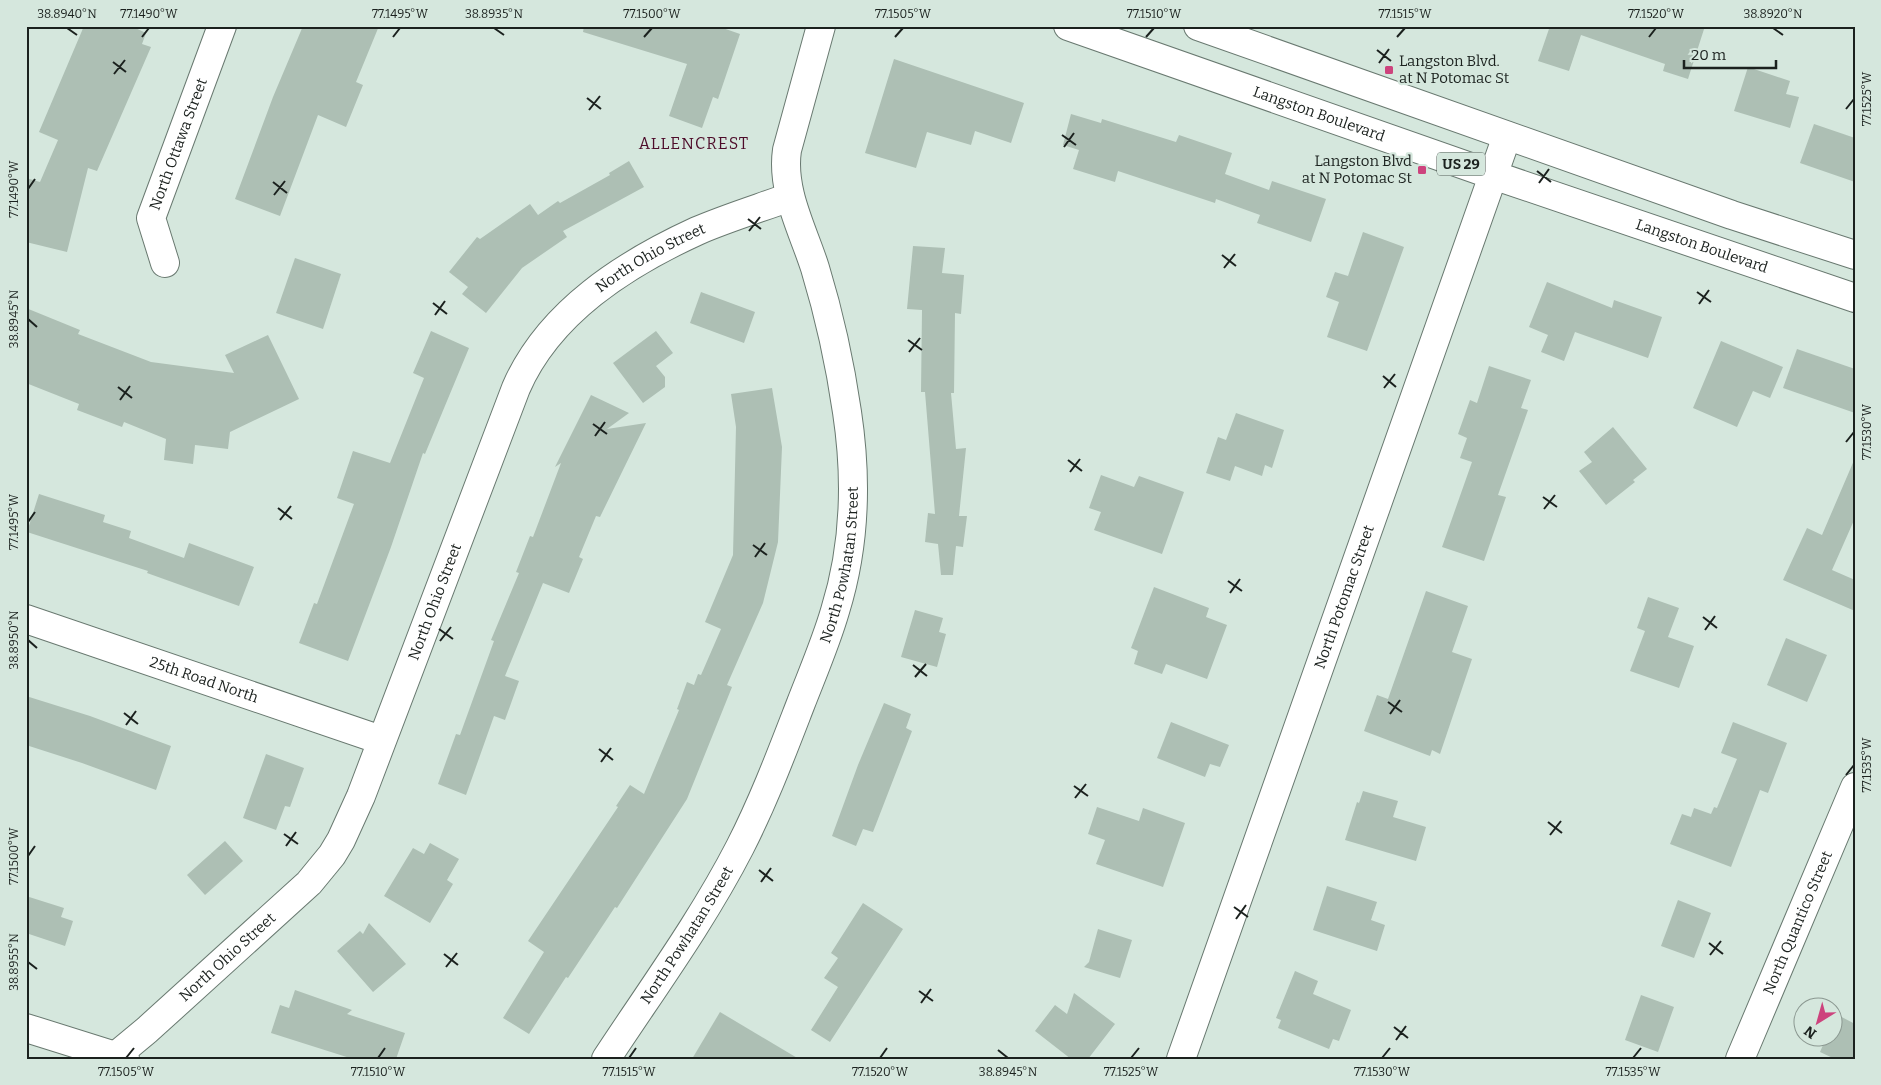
<svg xmlns="http://www.w3.org/2000/svg" width="1881" height="1085" viewBox="0 0 1881 1085" font-family="Bitter,serif">
  <style>
    .building { fill: #adbfb4 }
    .lines { fill: none; stroke-linecap: round; stroke-linejoin: round }
    .minor-casing { stroke: #697970; stroke-width: 30 }
    .major-casing { stroke: #697970; stroke-width: 30 }
    .minor { stroke: #fff; stroke-width: 28 }
    .major { stroke: #fff; stroke-width: 28 }
    .ticks { fill: none; stroke: #1b211e; stroke-width: 2 }
    .poi-dot { fill: #cd437d; stroke: #d5e7dd; stroke-width: 2 }
    .labels { text-anchor: middle; dominant-baseline: central; stroke-width: 4.5; stroke-linejoin: round; paint-order: stroke }
    .shield { fill: #d5e7dd; stroke: #535c57; stroke-width: 1 }
    .shield-label { font-size: 14px; font-weight: bold; fill: #1b211e }
    .poi-label { font-size: 15px; fill: #1b211e; stroke: #d5e7dd; text-anchor: start }
    .street-label { font-size: 15px; fill: #1b211e; stroke: #d5e7dd }
    .neighbourhood-label { font-size: 16px; letter-spacing: 1px; fill: #4d0b29; stroke: #d5e7dd }
    .neatline { fill: none; stroke: #1b211e; stroke-width: 2 }
    .ticks-label { font-size: 12px; text-anchor: middle; fill: #1b211e }
  </style>
  <rect width="100%" height="100%" fill="#d5e7dd"/>
  <g class="building">
    <path d="M84 26H131L146 33 142 44 151 47 97 171 88 168 67 252 26 242V178L40 182 58 140 39 132Z"/>
    <path d="M303 26H379L356 82 363 85 346 127 318 115 280 216 235 199 273 97Z"/>
    <path d="M584 26H717L740 34 718 99 713 97 702 128 669 116 687 64 583 32Z"/>
    <path d="M1550 26H1705L1688 79 1663 71 1665 64 1581 35 1569 71 1538 61Z"/>
    <path d="M894 59 1024 103 1011 143 975 131 971 145 927 132 916 168 865 153Z"/>
    <path d="M1748 67 1790 81 1786 94 1799 97 1790 128 1734 111Z"/>
    <path d="M1071 114 1101 123 1102 119 1176 142 1179 135 1232 153 1225 174 1269 190 1272 181 1326 199 1311 242 1257 223 1260 215 1216 199 1215 203 1118 171 1115 182 1073 169 1079 150 1063 145Z"/>
    <path d="M1814 124 1855 138V182L1800 163Z"/>
    <path d="M629 161 644 187 563 231 567 237 522 268 486 313 462 294 468 287 449 272 477 237 480 239 530 204 538 215 558 201 560 203 610 175 609 173Z"/>
    <path d="M1363 232 1404 247 1367 351 1327 337 1339 302 1326 297 1335 272 1348 276Z"/>
    <path d="M913 246 945 248 942 273 964 275 961 314 955 313 954 393H951L956 449 966 448 959 516H967L963 547 956 546 953 575H941L938 544 925 542 928 513 935 514 925 392H921L922 310 907 309Z"/>
    <path d="M295 258 341 274 323 329 276 313Z"/>
    <path d="M1547 282 1612 308 1614 300 1662 317 1648 358 1575 332 1564 361 1541 352 1548 335 1529 327Z"/>
    <path d="M701 292 755 312 744 343 690 323Z"/>
    <path d="M26 308 80 330 78 334 151 362 234 373 225 355 268 335 299 399 230 432 228 449 195 445 193 464 164 460 166 439 124 422 122 427 77 410 79 404 26 383Z"/>
    <path d="M431 331 469 348 425 454 423 453 391 547 348 661 299 643 314 603 317 604 354 504 337 498 353 451 390 463 424 378 413 373Z"/>
    <path d="M656 331 673 353 656 366 665 377V387L643 403 613 363Z"/>
    <path d="M1721 341 1783 367 1770 398 1753 391 1737 427 1693 408Z"/>
    <path d="M1797 349 1855 369V413L1783 388Z"/>
    <path d="M1489 366 1531 380 1521 408 1528 410 1498 495 1506 497 1484 561 1442 547 1472 462 1460 458 1467 438 1458 434 1470 400 1477 403Z"/>
    <path d="M772 388 782 447 778 542 763 603 727 685 732 687 687 799 617 908 615 907 568 978 566 977 529 1034 503 1018 544 952 528 941 618 807 616 806 630 785 644 794 679 710 677 709 687 682 694 685 698 674 701 675 721 629 705 622 733 555 736 427 731 394Z"/>
    <path d="M591 395 629 413 607 429 646 423 600 517 596 516 579 557 583 559 569 593 543 583 505 676 519 681 505 720 494 716 466 795 438 784 456 734 460 735 494 641 491 640 519 573 516 572 530 536 533 537 561 463 555 467Z"/>
    <path d="M1236 413 1284 430 1272 468 1265 465 1262 476 1235 466 1230 481 1206 473 1218 437 1226 440Z"/>
    <path d="M1613 427 1647 469 1633 480 1635 482 1606 505 1579 471 1592 462 1584 452Z"/>
    <path d="M1855 458V518L1832 570 1855 580V611L1783 580 1807 528 1822 535Z"/>
    <path d="M1101 475 1134 487 1139 476 1184 492 1162 554 1094 530 1101 512 1089 508Z"/>
    <path d="M39 494 105 515 103 522 131 531 129 538 184 558 189 543 254 567 239 606 147 573 148 571 27 532Z"/>
    <path d="M1154 587 1209 608 1206 617 1227 625 1207 679 1166 664 1162 674 1134 664 1138 651 1131 648Z"/>
    <path d="M1426 591 1468 606 1452 652 1472 659 1440 754 1432 750 1430 756 1364 731 1377 695 1388 699Z"/>
    <path d="M1648 597 1679 608 1668 637 1694 646 1679 688 1630 671 1645 631 1637 628Z"/>
    <path d="M915 610 943 618 939 632 946 634 937 667 901 657Z"/>
    <path d="M1786 638 1827 655 1807 702 1767 685Z"/>
    <path d="M26 696 90 716 171 746 156 790 82 763 26 745Z"/>
    <path d="M884 703 911 714 906 728 912 731 873 832 863 829 856 846 832 836 858 765Z"/>
    <path d="M1171 722 1229 745 1220 767 1210 764 1205 777 1157 758Z"/>
    <path d="M1733 722 1787 743 1768 793 1760 790 1731 867 1670 844 1682 814 1691 817 1694 808 1711 814 1714 807 1717 808 1737 759 1721 753Z"/>
    <path d="M266 754 304 768 290 807 285 806 276 830 243 818Z"/>
    <path d="M1363 791 1398 801 1393 817 1426 827 1416 861 1345 840 1357 802 1359 803Z"/>
    <path d="M1097 807 1139 821 1143 808 1185 823 1163 887 1096 864 1105 840 1088 834Z"/>
    <path d="M225 841 243 861 205 895 187 875Z"/>
    <path d="M430 843 459 859 447 880 453 884 430 923 384 896 413 848 424 854Z"/>
    <path d="M1327 886 1377 902 1371 920 1385 925 1377 951 1313 930Z"/>
    <path d="M26 896 64 908 61 917 73 921 65 946 26 933Z"/>
    <path d="M1678 900 1711 913 1694 958 1661 946Z"/>
    <path d="M863 903 903 929 830 1042 811 1030 838 987 824 978 838 958 831 953Z"/>
    <path d="M369 923 406 964 373 992 337 951 360 931 363 934Z"/>
    <path d="M1098 929 1132 940 1120 978 1084 967 1089 962Z"/>
    <path d="M1295 971 1318 981 1313 994 1351 1010 1339 1041 1333 1039 1329 1049 1278 1028 1281 1020 1276 1018Z"/>
    <path d="M295 990 352 1010 347 1014 405 1033 396 1059H353L271 1033 280 1005 289 1008Z"/>
    <path d="M1074 993 1115 1024 1088 1059H1071L1035 1031 1055 1005 1067 1014Z"/>
    <path d="M1641 995 1674 1007 1658 1052 1625 1040Z"/>
    <path d="M720 1012 799 1059H692Z"/>
    <path d="M1836 1014 1855 1024V1059H1835L1820 1052 1826 1038H1834V1019Z"/>
  </g>
  <g class="lines">
    <g class="minor-casing">
      <g id="minor">
        <path id="s1" d="M165 263 151 218 222 26"/>
        <path id="s2" d="M26 619 381 740"/>
        <path d="M26 1028 125 1059"/>
        <path id="s3" d="M112 1059 147 1030 309 883 332 855 341 840 361 796 516 388C549 312 625 264 697 231 727 218 760 208 790 197"/>
        <path id="s4" d="M606 1059C652 989 702 921 740 847 764 800 782 752 801 703 813 672 826 642 835 611 855 547 857 478 847 412 840 364 829 314 815 268 803 230 781 191 787 150L821 26"/>
        <path id="s5" d="M1181 1059 1507 136"/>
        <path id="s6" d="M1740 1059 1855 787"/>
      </g>
    </g>
    <g class="major-casing">
      <g id="major">
        <path id="s7" d="M1068 26 1493 175 1855 298"/>
        <path d="M1198 26 1732 215 1855 255"/>
      </g>
    </g>
    <use href="#minor" class="minor"/>
    <use href="#major" class="major"/>
  </g>
  <path class="ticks" d="M67 28 77 35M494 28 504 35M1773 28 1783 35M142 37 149 28M393 37 400 28M644 37 652 28M895 37 903 28M1146 37 1154 28M1397 37 1405 28M1649 37 1656 28M1377 50 1391 61M113 62 126 72M1379 63 1389 49M114 74 125 60M587 98 601 109M1846 109 1854 99M589 110 600 96M1062 135 1076 145M1064 147 1074 133M1537 171 1551 182M273 182 287 193M1539 183 1549 169M28 189 35 179M274 195 285 181M748 219 761 229M749 231 760 217M1222 255 1236 266M1224 268 1235 254M1697 292 1711 302M433 303 447 314M1699 304 1709 290M435 315 445 301M28 319 37 327M908 340 922 350M909 352 920 338M1383 376 1396 387M118 387 132 398M1384 388 1395 374M120 400 130 386M593 424 607 434M595 436 605 422M1846 442 1854 432M1068 460 1082 471M1070 472 1080 459M1543 497 1557 507M278 508 292 519M1544 509 1555 495M280 520 291 506M28 522 35 512M753 545 767 555M755 557 765 543M1228 581 1242 591M1230 593 1240 579M1703 617 1717 628M439 629 453 639M1705 630 1715 616M28 640 37 648M440 641 451 627M913 665 927 676M915 677 926 664M1388 702 1402 712M124 713 138 724M1390 714 1400 700M126 725 136 711M599 749 613 760M601 762 611 748M1846 775 1854 765M1074 786 1088 796M1075 798 1086 784M1548 822 1562 833M284 834 298 844M1550 835 1561 821M286 846 296 832M28 856 35 846M759 870 773 881M761 882 771 868M1234 907 1248 917M1236 919 1246 905M1709 943 1723 954M444 954 458 965M1710 955 1721 941M28 962 37 969M446 967 457 953M919 991 933 1001M921 1003 931 989M1394 1027 1408 1038M1396 1040 1406 1026M998 1050 1008 1058M126 1058 134 1048M378 1058 385 1048M629 1058 636 1048M880 1058 887 1048M1131 1058 1139 1048M1382 1058 1390 1048M1633 1058 1641 1048"/>
  <g class="poi-dot">
    <rect x="1384" y="65" width="10" height="10" rx="2.5"/>
    <rect x="1417" y="165" width="10" height="10" rx="2.5"/>
  </g>
  <g class="labels">
    <rect class="shield" x="1437" y="152.5" width="48" height="23" rx="4"/>
    <g class="shield-label">
      <text x="1461" y="164">US 29</text>
    </g>
    <g class="poi-label">
      <text x="1399" y="61">Langston Blvd.<tspan x="1399" dy="17">at N Potomac St</tspan></text>
      <text x="1412" y="161" text-anchor="end">Langston Blvd<tspan x="1412" dy="17">at N Potomac St</tspan></text>
    </g>
    <g class="street-label">
      <text stroke="none"><textPath href="#s7" startOffset="266">Langston Boulevard</textPath></text>
      <text stroke="none"><textPath href="#s1" startOffset="126">North Ottawa Street</textPath></text>
      <text stroke="none"><textPath href="#s7" startOffset="671">Langston Boulevard</textPath></text>
      <text stroke="none"><textPath href="#s3" startOffset="994">North Ohio Street</textPath></text>
      <text stroke="none"><textPath href="#s4" startOffset="552">North Powhatan Street</textPath></text>
      <text stroke="none"><textPath href="#s5" startOffset="490">North Potomac Street</textPath></text>
      <text stroke="none"><textPath href="#s3" startOffset="574">North Ohio Street</textPath></text>
      <text stroke="none"><textPath href="#s2" startOffset="188">25th Road North</textPath></text>
      <text stroke="none"><textPath href="#s6" startOffset="148">North Quantico Street</textPath></text>
      <text stroke="none"><textPath href="#s4" startOffset="148">North Powhatan Street</textPath></text>
      <text stroke="none"><textPath href="#s3" startOffset="154">North Ohio Street</textPath></text>
    </g>
    <g class="neighbourhood-label">
      <text x="694" y="143">ALLENCREST</text>
    </g>
  </g>
  <rect width="1881" height="1085" fill="none" stroke="#d5e7dd" stroke-width="55"/>
  <g transform="translate(1818 1022) rotate(217)"><circle r="24" fill="#d5e7dd" stroke="#8b9891"/>
  <path d="M0-4L9 19L0 12L-9 19Z" fill="#cd437d"/>
  <text y="-8" font-size="14" font-weight="bold" text-anchor="middle" fill="#1b211e">N</text>
  </g>
  <path d="M1684 60v8h92v-8" fill="none" stroke="#1b211e" stroke-width="2.5"/>
  <text x="1691" y="60" font-size="15" fill="#1b211e" stroke="#d5e7dd" stroke-width="4" paint-order="stroke">20 m</text>
  <rect x="28" y="28" width="1826" height="1030" class="neatline"/>
  <g class="ticks-label">
    <text x="67" y="18">38.8940°N</text>
    <text x="149" y="18">77.1490°W</text>
    <text x="400" y="18">77.1495°W</text>
    <text x="494" y="18">38.8935°N</text>
    <text x="652" y="18">77.1500°W</text>
    <text x="903" y="18">77.1505°W</text>
    <text x="1154" y="18">77.1510°W</text>
    <text x="1405" y="18">77.1515°W</text>
    <text x="1656" y="18">77.1520°W</text>
    <text x="1773" y="18">38.8920°N</text>
    <text transform="translate(1867 99) rotate(-90)" y="4">77.1525°W</text>
    <text transform="translate(14 189) rotate(-90)" y="4">77.1490°W</text>
    <text transform="translate(14 319) rotate(-90)" y="4">38.8945°N</text>
    <text transform="translate(1867 432) rotate(-90)" y="4">77.1530°W</text>
    <text transform="translate(14 522) rotate(-90)" y="4">77.1495°W</text>
    <text transform="translate(14 640) rotate(-90)" y="4">38.8950°N</text>
    <text transform="translate(1867 765) rotate(-90)" y="4">77.1535°W</text>
    <text transform="translate(14 856) rotate(-90)" y="4">77.1500°W</text>
    <text transform="translate(14 962) rotate(-90)" y="4">38.8955°N</text>
    <text x="126" y="1076">77.1505°W</text>
    <text x="378" y="1076">77.1510°W</text>
    <text x="629" y="1076">77.1515°W</text>
    <text x="880" y="1076">77.1520°W</text>
    <text x="1008" y="1076">38.8945°N</text>
    <text x="1131" y="1076">77.1525°W</text>
    <text x="1382" y="1076">77.1530°W</text>
    <text x="1633" y="1076">77.1535°W</text>
  </g>
</svg>
